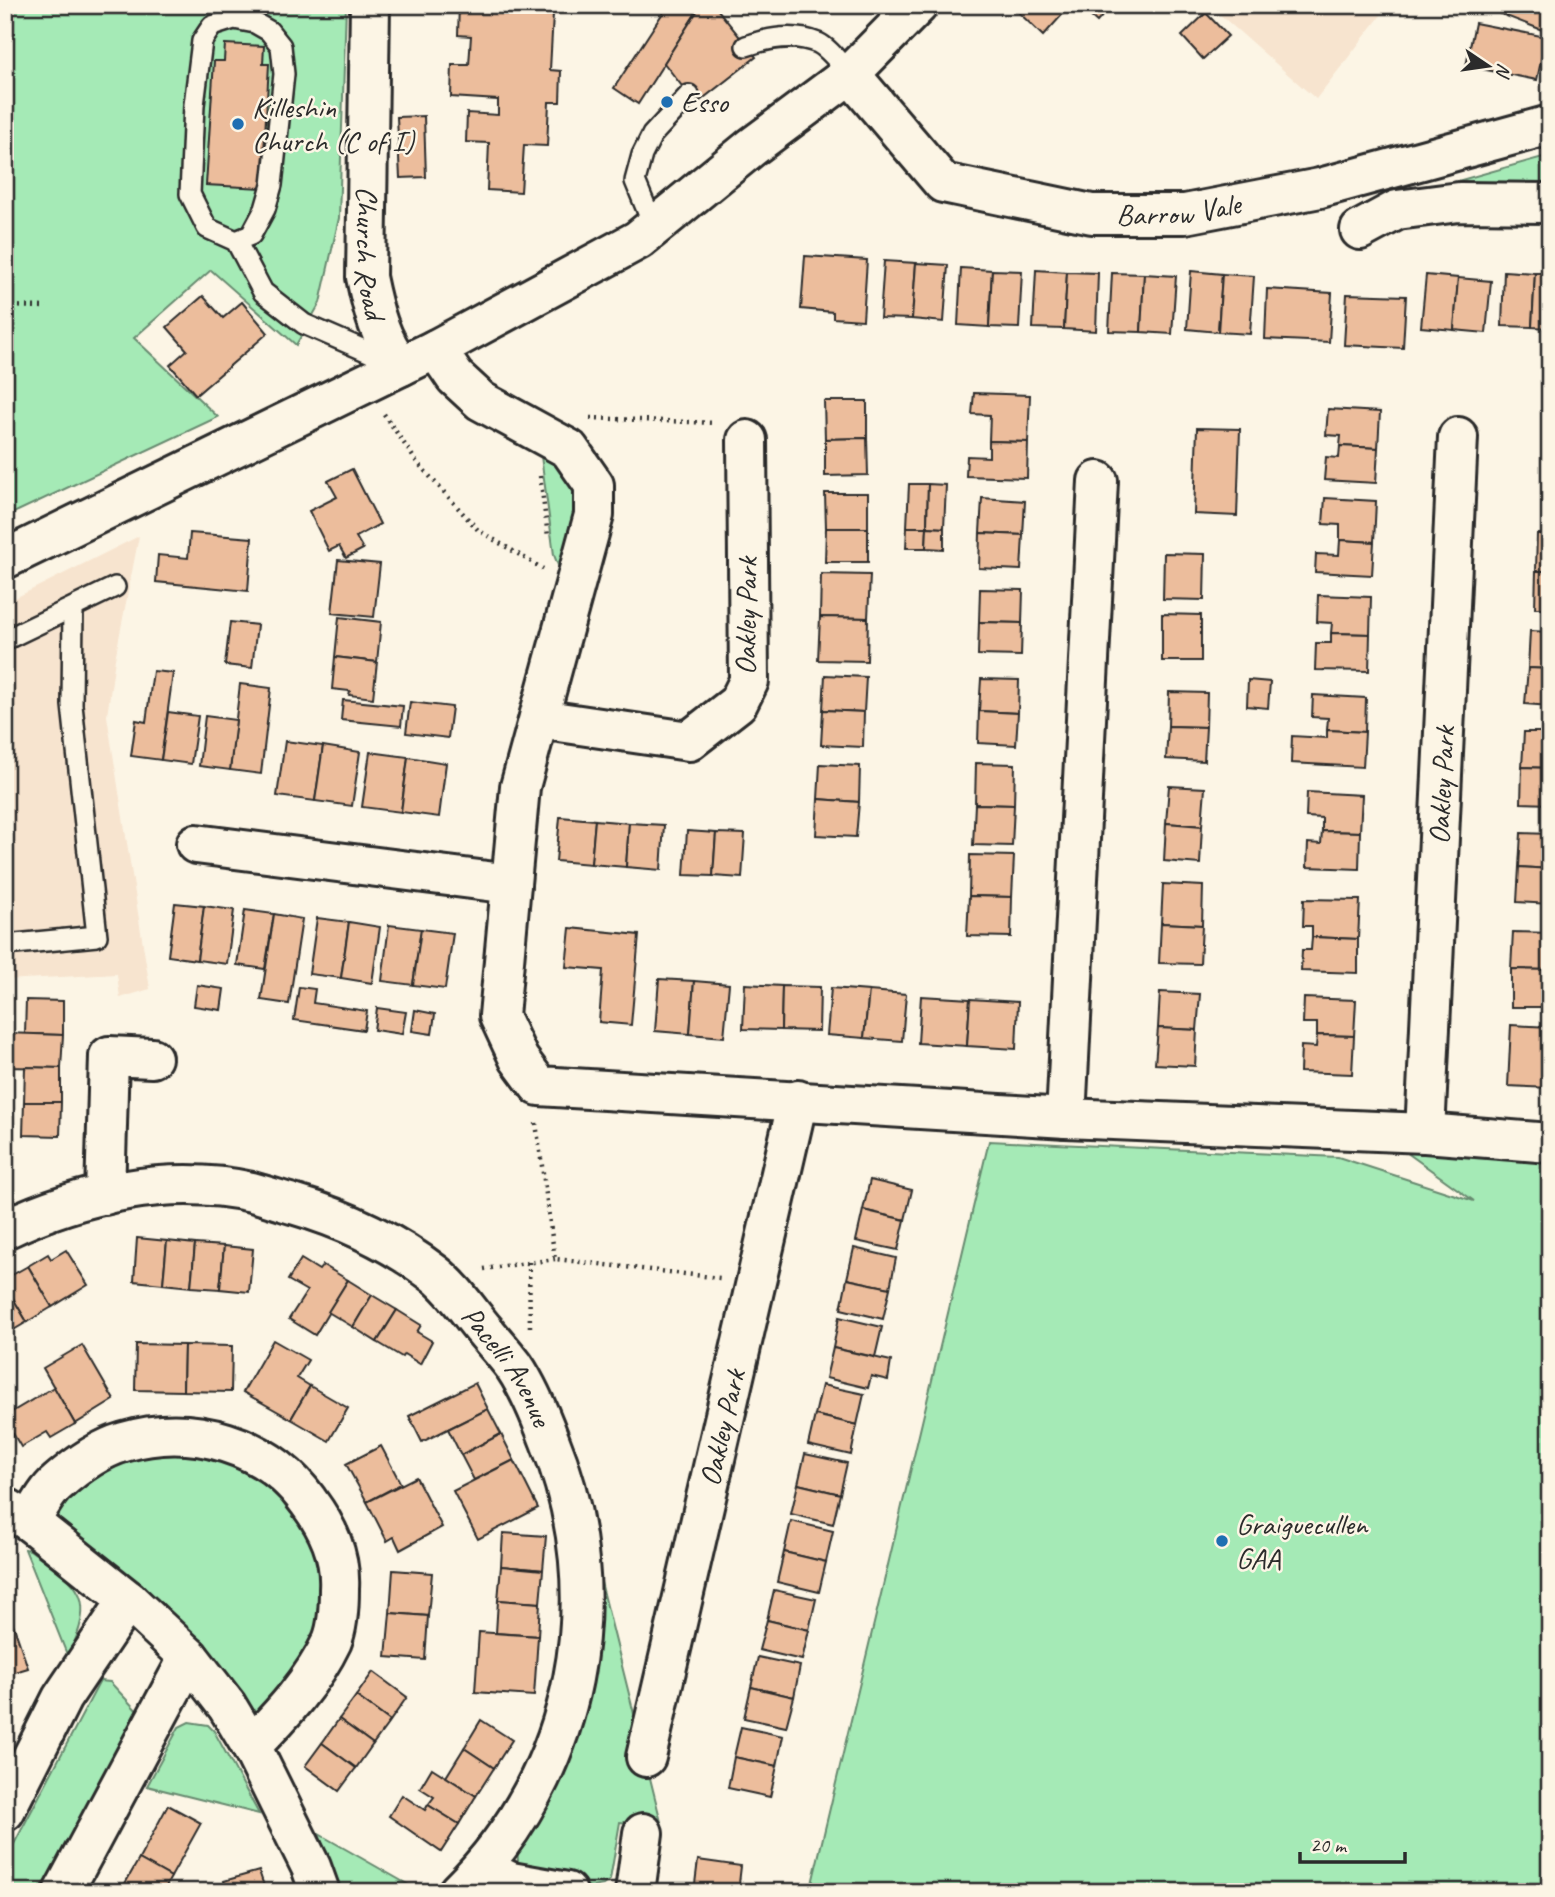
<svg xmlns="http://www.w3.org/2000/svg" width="1555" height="1897" viewBox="0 0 1555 1897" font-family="Caveat,sans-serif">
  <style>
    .built { fill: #f7e4cf }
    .green { fill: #a5eab6; stroke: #688a70; stroke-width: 2 }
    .building { fill: #ecbd9c; stroke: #2b2b2b; stroke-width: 2 }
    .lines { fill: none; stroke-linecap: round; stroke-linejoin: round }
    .service-casing { stroke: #2b2b2b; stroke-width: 24 }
    .minor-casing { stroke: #2b2b2b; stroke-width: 44 }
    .tertiary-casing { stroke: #2b2b2b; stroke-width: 44 }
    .secondary-casing { stroke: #2b2b2b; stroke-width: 44 }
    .path { stroke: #2b2b2b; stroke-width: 4.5; stroke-dasharray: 2 5; stroke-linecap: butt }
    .service { stroke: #fcf5e5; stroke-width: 19 }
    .minor { stroke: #fcf5e5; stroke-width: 38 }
    .tertiary { stroke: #fcf5e5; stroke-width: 38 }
    .secondary { stroke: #fcf5e5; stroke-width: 38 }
    .poi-dot { fill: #1f6fb2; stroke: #fcf5e5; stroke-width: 2.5 }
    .labels { text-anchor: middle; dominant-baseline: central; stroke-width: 5; stroke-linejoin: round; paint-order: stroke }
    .poi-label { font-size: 30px; fill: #2b2b2b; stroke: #fcf5e5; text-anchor: start }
    .street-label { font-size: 30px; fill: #2b2b2b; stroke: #fcf5e5 }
  </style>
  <rect width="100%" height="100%" fill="#fcf5e5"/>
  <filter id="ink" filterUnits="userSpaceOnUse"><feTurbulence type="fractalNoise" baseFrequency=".0143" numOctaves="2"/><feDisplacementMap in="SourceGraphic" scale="14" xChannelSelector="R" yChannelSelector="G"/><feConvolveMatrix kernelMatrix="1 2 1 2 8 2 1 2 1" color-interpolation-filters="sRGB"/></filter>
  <g filter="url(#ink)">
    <g class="built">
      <path d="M1209 5H1389L1316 99Z"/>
      <path d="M139 536 115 659 107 716 150 989 120 998 117 974 5 980V603Z"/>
    </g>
    <g class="green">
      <path d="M5 5H346L339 218 320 303 296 345 211 270 134 338 218 417 5 517Z"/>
      <path d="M1550 155V195H1408Z"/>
      <path d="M541 456C562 463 575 484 576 507 576 524 565 556 561 573L554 555Z"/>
      <path d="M989 1141 1338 1157 1474 1201 1406 1152 1550 1163V1892H810Z"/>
      <path d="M153 1446 220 1453 289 1491 323 1561 318 1642 257 1718 50 1517 81 1482Z"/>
      <path d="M25 1549 30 1550C81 1586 97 1595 68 1657Z"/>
      <path d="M598 1570 662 1826 620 1822 610 1880 603 1885 591 1887 529 1872 518 1862 517 1842Z"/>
      <path d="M100 1681 110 1682 140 1714 45 1892H5V1861Z"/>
      <path d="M189 1722 208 1725 214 1731 259 1814 147 1786 179 1727Z"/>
      <path d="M319 1834 421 1892H340Z"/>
    </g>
    <g class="building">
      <path d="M459 5H544V13L553 14 550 70 561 71 560 102H549L547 146 524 145 521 192 487 190 489 143 466 142 467 113 498 115V100L451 97 452 65H469L471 36 458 35Z"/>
      <path d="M668 5H701L638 104 614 88Z"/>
      <path d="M701 5H714L756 57 696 104 664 63Z"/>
      <path d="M1011 5H1071L1043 36Z"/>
      <path d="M1078 5H1112L1097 22Z"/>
      <path d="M1483 5H1550V33L1483 7Z"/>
      <path d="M1206 13 1228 36 1203 59 1182 36Z"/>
      <path d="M1475 23 1546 37 1537 80 1466 66Z"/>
      <path d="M225 44 264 46 263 64H269L262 188 206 185 214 61H224Z"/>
      <path d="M424 116 426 177 400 178 397 117Z"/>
      <path d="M805 256 867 260 863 320 833 318V312L801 309Z"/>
      <path d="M884 261 916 263 912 319 880 318Z"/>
      <path d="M916 263 948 265 944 322 912 319Z"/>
      <path d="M961 268 992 270 989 327 958 325Z"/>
      <path d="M992 270 1022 271 1019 328 989 327Z"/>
      <path d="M1036 270 1067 272 1064 329 1033 328Z"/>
      <path d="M1191 271 1222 274 1218 332 1187 329Z"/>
      <path d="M1504 271 1535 273 1532 327 1502 326Z"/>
      <path d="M1067 272 1098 273 1096 331 1064 329Z"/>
      <path d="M1112 273 1144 274 1141 332 1109 331Z"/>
      <path d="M1535 273H1550V328L1532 327Z"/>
      <path d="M1144 274 1176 276 1172 334 1141 332Z"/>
      <path d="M1222 274 1254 276 1250 334 1218 332Z"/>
      <path d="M1426 275 1458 278 1454 330 1421 327Z"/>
      <path d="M1458 278 1491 281 1486 333 1454 330Z"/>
      <path d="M1267 289 1332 293 1329 342 1265 339Z"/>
      <path d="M1347 294 1406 296 1403 348 1344 345Z"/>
      <path d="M203 296 223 318 242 302 268 333 196 395 170 365 187 350 167 327Z"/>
      <path d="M974 393 1030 395 1028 442 989 441 990 415 972 414Z"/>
      <path d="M824 401H867V438L825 439Z"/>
      <path d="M1328 409 1380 412 1378 448 1340 446 1341 436 1326 435Z"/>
      <path d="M1197 428 1240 429 1237 516 1194 514Z"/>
      <path d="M1547 437H1550V475H1545Z"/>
      <path d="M867 438 868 475 825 476V439Z"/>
      <path d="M989 441 1028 442 1027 478 966 476 967 456 989 457Z"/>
      <path d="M1340 446 1378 448 1376 483 1324 480 1326 457 1339 458Z"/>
      <path d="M352 469 380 524 356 537 363 549 346 558 339 546 329 551 309 511 337 497 328 481Z"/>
      <path d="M1545 475H1550V512H1543Z"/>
      <path d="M909 484H928L927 527H907Z"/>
      <path d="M928 484 946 485 944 528 927 527Z"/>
      <path d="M825 493H868V528H826Z"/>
      <path d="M982 498 1025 501 1023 535 980 533Z"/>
      <path d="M1325 498 1376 501 1374 542 1340 540V525L1323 524Z"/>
      <path d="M907 527H927L926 548H906Z"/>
      <path d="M927 527 944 528V549L926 548Z"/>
      <path d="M826 528H868V562H825Z"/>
      <path d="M190 533 252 538 248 591 156 582 158 555 188 558Z"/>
      <path d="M980 533 1023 535 1021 570 979 568Z"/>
      <path d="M1537 534H1550V571H1536Z"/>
      <path d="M1340 540 1374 542 1372 575 1315 572 1316 554 1339 555Z"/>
      <path d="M1164 553 1205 554 1204 600 1163 599Z"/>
      <path d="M338 560 380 564 374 617 332 613Z"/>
      <path d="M1536 571H1550V608H1535Z"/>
      <path d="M821 574 870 575 868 618 820 617Z"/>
      <path d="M980 589 1023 590 1022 623 979 622Z"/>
      <path d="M1318 595 1371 597 1370 634 1331 633 1332 623 1317 622Z"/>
      <path d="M1162 614 1201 615V661H1162Z"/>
      <path d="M339 617 381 622 377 662 335 657Z"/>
      <path d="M820 617 868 618 867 661 818 660Z"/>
      <path d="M230 622 257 625 252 668 225 665Z"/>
      <path d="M979 622 1022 623 1021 656 978 655Z"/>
      <path d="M1530 631 1550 632V669L1528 668Z"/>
      <path d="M1331 633 1370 634 1369 671 1315 670 1316 643H1331Z"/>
      <path d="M335 657 377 662 373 698 349 695 350 691 332 689Z"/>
      <path d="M1528 668 1550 669V706L1525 704Z"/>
      <path d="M153 671 173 673 161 760 131 756 136 720 146 722Z"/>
      <path d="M825 675 866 677 864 712 823 710Z"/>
      <path d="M981 679 1019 680 1018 713 979 711Z"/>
      <path d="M1248 680 1270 682 1268 708 1247 706Z"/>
      <path d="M240 684 271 688 261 774 230 770Z"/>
      <path d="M1169 692 1207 693 1206 727 1168 726Z"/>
      <path d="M1313 695 1366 698 1365 732 1327 730 1328 718 1312 717Z"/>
      <path d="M343 700 403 706 401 726 341 720Z"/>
      <path d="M410 702 452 707 448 738 406 733Z"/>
      <path d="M823 710 864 712 863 747 821 745Z"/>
      <path d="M979 711 1018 713 1016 745 978 743Z"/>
      <path d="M168 712 198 716 191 764 161 760Z"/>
      <path d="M205 716 236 720 230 770 199 766Z"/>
      <path d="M1168 726 1206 727 1204 761 1166 759Z"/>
      <path d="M1327 730 1365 732 1363 767 1291 763 1292 736 1327 738Z"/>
      <path d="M1524 732H1550V768L1522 767Z"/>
      <path d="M285 741 323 746 315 801 277 796Z"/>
      <path d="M323 746 360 752 352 806 315 801Z"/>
      <path d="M370 752 408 757 401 812 362 807Z"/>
      <path d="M408 757 446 763 439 817 401 812Z"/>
      <path d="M976 763 1015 764 1014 805 975 804Z"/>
      <path d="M820 764 860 766 859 802 818 799Z"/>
      <path d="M1522 767 1550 768V804L1521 803Z"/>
      <path d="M1169 786 1205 788 1202 826 1166 823Z"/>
      <path d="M1307 792 1362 795 1360 832 1322 831V818L1306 817Z"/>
      <path d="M818 799 859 802 856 837 816 835Z"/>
      <path d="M975 804 1014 805 1012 846 973 845Z"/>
      <path d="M560 817 595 820 591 864 556 861Z"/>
      <path d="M595 820 629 823 626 867 591 864Z"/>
      <path d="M629 823 664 825 661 870 626 867Z"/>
      <path d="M1166 823 1202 826 1200 864 1164 861Z"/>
      <path d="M687 831 716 833 713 876 684 875Z"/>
      <path d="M1322 831 1360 832 1359 869 1307 867 1308 843 1321 844Z"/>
      <path d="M716 833 745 834 742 878 713 876Z"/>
      <path d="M1521 833 1550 834V869L1519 867Z"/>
      <path d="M970 855 1014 856 1012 897 969 896Z"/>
      <path d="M1519 867 1550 869V904L1517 902Z"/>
      <path d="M1163 884 1203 886 1202 925 1161 923Z"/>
      <path d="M969 896 1012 897 1011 937 967 936Z"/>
      <path d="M1304 899 1360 900 1358 939 1312 937V926H1303Z"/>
      <path d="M175 903 204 906 197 960 168 956Z"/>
      <path d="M204 906 234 910 227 964 197 960Z"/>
      <path d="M245 910 274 914 265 969 237 965Z"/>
      <path d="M274 914 302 919 289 1004 261 1000Z"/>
      <path d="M317 918 349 922 341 978 309 974Z"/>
      <path d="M349 922 380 927 372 983 341 978Z"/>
      <path d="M1161 923 1202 925 1200 964 1159 963Z"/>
      <path d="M389 925 421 929 413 985 382 981Z"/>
      <path d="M570 928 639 935 631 1025 599 1022 603 970 566 967Z"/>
      <path d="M421 929 453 933 445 989 413 985Z"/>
      <path d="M1513 932 1550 933V970L1511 969Z"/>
      <path d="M1312 937 1358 939V973L1301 971 1302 950H1311Z"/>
      <path d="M1511 969 1550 970V1007H1511Z"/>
      <path d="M659 979 694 981 690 1034 655 1031Z"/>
      <path d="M694 981 729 984 724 1037 690 1034Z"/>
      <path d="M745 984 782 986 781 1030 743 1029Z"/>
      <path d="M197 985 224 989 221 1010 194 1006Z"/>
      <path d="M782 986 820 987 819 1031 781 1030Z"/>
      <path d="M299 987 315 989 313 1003 367 1011 364 1030 294 1020Z"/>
      <path d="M831 988 869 991 864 1038 827 1035Z"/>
      <path d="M869 991 906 994 902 1041 864 1038Z"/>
      <path d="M1160 992 1200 994 1197 1030 1158 1028Z"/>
      <path d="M921 996 970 999 967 1046 918 1043Z"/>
      <path d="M1304 998 1356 1000 1354 1036 1317 1035V1023H1303Z"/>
      <path d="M970 999 1018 1002 1016 1049 967 1046Z"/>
      <path d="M26 1000 63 1001V1035L25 1034Z"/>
      <path d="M377 1008 406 1012 402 1034 374 1030Z"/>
      <path d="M415 1010 435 1014 432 1034 412 1031Z"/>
      <path d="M1511 1025 1550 1027V1088L1508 1086Z"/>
      <path d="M1158 1028 1197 1030 1195 1066 1155 1064Z"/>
      <path d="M5 1033 63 1035 61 1068 5 1067Z"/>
      <path d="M1317 1035 1354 1036 1352 1074 1300 1072 1301 1046 1316 1047Z"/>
      <path d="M25 1067 61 1068V1102H24Z"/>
      <path d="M24 1102H61L60 1136 23 1135Z"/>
      <path d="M870 1180 912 1190 905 1220 863 1210Z"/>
      <path d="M863 1210 905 1220 898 1250 856 1241Z"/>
      <path d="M137 1238 167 1241 163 1284 134 1281Z"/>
      <path d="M167 1241 195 1244 191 1287 163 1284Z"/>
      <path d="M195 1244 224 1246 220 1289 191 1287Z"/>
      <path d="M224 1246 253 1249 249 1292 220 1289Z"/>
      <path d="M854 1248 896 1258 890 1288 847 1279Z"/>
      <path d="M66 1250 88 1285 52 1307 28 1266 48 1254 51 1259Z"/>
      <path d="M301 1259 319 1270 323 1265 348 1280 315 1335 289 1319 307 1291 288 1280Z"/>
      <path d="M28 1266 52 1307 27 1322 5 1285V1279Z"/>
      <path d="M847 1279 890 1288 883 1319 841 1309Z"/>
      <path d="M348 1280 372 1295 353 1327 328 1312Z"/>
      <path d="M5 1285 27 1322 5 1335Z"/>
      <path d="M372 1295 397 1310 377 1342 353 1327Z"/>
      <path d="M397 1310 421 1325 417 1332 432 1341 420 1364 404 1354 402 1357 377 1342Z"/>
      <path d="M839 1317 882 1327 875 1357 833 1348Z"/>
      <path d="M273 1340 308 1360 297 1378 310 1386 291 1419 243 1392Z"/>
      <path d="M136 1344 184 1345 183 1391 135 1390Z"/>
      <path d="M82 1345 114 1400 75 1424 43 1368Z"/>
      <path d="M184 1345 232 1346 231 1392 183 1391Z"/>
      <path d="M833 1348 891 1361 888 1380 871 1376 868 1388 826 1378Z"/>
      <path d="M475 1383 488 1409 422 1442 409 1416Z"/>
      <path d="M822 1385 864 1394 857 1425 815 1415Z"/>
      <path d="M310 1386 348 1408 329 1441 291 1419Z"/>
      <path d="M54 1387 75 1424 51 1438 47 1432 21 1447 5 1420V1416Z"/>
      <path d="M488 1409 501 1434 461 1455 448 1429Z"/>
      <path d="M815 1415 857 1425 851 1455 808 1445Z"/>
      <path d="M501 1434 514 1460 474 1480 461 1455Z"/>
      <path d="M381 1446 401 1484 367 1502 346 1464Z"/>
      <path d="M805 1454 847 1463 840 1494 798 1484Z"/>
      <path d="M514 1460 538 1508 478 1539 453 1491Z"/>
      <path d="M416 1477 442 1527 400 1550 394 1537 387 1541 367 1502Z"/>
      <path d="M798 1484 840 1494 833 1524 791 1514Z"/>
      <path d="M791 1521 833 1531 826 1562 784 1552Z"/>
      <path d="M503 1533 546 1536 543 1570 501 1566Z"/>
      <path d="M784 1552 826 1562 819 1592 777 1582Z"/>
      <path d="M501 1566 543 1570 540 1603 498 1600Z"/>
      <path d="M393 1570 432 1573 428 1616 390 1613Z"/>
      <path d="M774 1590 816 1599 809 1630 767 1620Z"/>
      <path d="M498 1600 540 1603 538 1636 496 1633Z"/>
      <path d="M390 1613 428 1616 425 1660 386 1657Z"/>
      <path d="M10 1615 28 1668 5 1675V1616Z"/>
      <path d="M767 1620 809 1630 802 1660 759 1650Z"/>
      <path d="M479 1632 538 1636 534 1696 475 1692Z"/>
      <path d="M758 1657 800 1666 794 1697 751 1687Z"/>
      <path d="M373 1672 407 1697 390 1721 356 1696Z"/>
      <path d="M751 1687 794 1697 786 1727 744 1718Z"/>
      <path d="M356 1696 390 1721 373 1744 339 1719Z"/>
      <path d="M339 1719 373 1744 356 1768 322 1743Z"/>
      <path d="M481 1720 512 1740 494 1768 464 1748Z"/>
      <path d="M741 1727 783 1736 777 1766 734 1757Z"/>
      <path d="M322 1743 356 1768 339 1791 305 1766Z"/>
      <path d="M464 1748 494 1768 476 1796 446 1777Z"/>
      <path d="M734 1757 777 1766 770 1797 728 1788Z"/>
      <path d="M432 1768 476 1796 459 1824 428 1805 434 1797 420 1788Z"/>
      <path d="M402 1795 425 1810 428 1805 459 1824 441 1852 389 1816Z"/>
      <path d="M168 1805 201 1823 171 1877 139 1859Z"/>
      <path d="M139 1859 171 1877 163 1892H131L123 1887Z"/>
      <path d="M698 1860 741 1866 738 1892H694Z"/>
      <path d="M259 1871 266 1892H227L224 1881Z"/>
    </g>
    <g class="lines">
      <g class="service-casing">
        <g id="service">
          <path d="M746 46C769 38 794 33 818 43 829 48 841 65 850 74"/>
          <path d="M654 227 635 181 642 155 652 135 689 95"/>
          <path d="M236 241 251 235 265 209 272 185 284 74 281 46 269 31 255 23 234 19 212 26 202 41 194 105 190 194 207 228 236 241 263 292 304 324 394 363"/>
          <path d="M5 640 115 587"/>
          <path d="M5 945 97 936 72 705 73 608"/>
        </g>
      </g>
      <g class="minor-casing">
        <g id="minor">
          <path id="s1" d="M850 74 943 183 1092 214H1185L1320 188 1550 125"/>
          <path d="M1360 230 1397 210 1459 202 1550 203"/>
          <path d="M436 349 455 377 481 401 569 449 594 485V515L520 787 511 884 499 1016 519 1059 539 1086 1066 1118 1425 1133 1550 1143"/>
          <path d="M539 719 689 741 738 703 749 681 747 440"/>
          <path d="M196 844 511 884"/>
          <path d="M1066 1118 1098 481"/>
          <path id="s2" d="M1425 1133 1458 437"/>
          <path d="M105 1195 109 1056 152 1058"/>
          <path id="s3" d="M5 1229C80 1193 170 1174 252 1192 267 1196 282 1201 296 1205 347 1220 393 1242 435 1274 454 1289 469 1312 485 1331 494 1342 505 1354 514 1366 529 1388 540 1415 549 1439 613 1595 579 1773 458 1892"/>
          <path d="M5 1507 30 1522 128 1600 189 1657 227 1706 251 1746 311 1867 320 1892"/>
          <path d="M30 1522C38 1509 46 1492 57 1483 76 1466 100 1449 124 1442 191 1422 268 1444 308 1501 328 1528 341 1555 339 1589 339 1605 338 1626 332 1641 313 1681 282 1715 251 1746"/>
          <path id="s4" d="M646 1757 798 1100"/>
          <path d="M5 1811 62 1698 128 1600"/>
          <path d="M482 1868 511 1882 567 1892"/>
          <path d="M63 1892 189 1657"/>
          <path d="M635 1892 643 1833"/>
        </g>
      </g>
      <g class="tertiary-casing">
        <g id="tertiary">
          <path id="s5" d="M370 5 366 277C373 311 380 339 401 366"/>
        </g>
      </g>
      <g class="secondary-casing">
        <path id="secondary" d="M5 559 436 349 638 240 752 147 850 74 918 5"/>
      </g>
      <g class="path">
        <path d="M5 306 47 307"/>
        <path d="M384 414 416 461 478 530 543 569"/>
        <path d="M590 418 715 423"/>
        <path d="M540 476 548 536"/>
        <path d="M536 1123 555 1259 720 1278"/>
        <path d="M529 1262 530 1328"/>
        <path d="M484 1269 555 1259"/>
      </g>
      <use href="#service" class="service"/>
      <use href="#minor" class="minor"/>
      <use href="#tertiary" class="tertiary"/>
      <use href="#secondary" class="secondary"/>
    </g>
  </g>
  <g class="poi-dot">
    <circle cx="667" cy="102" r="7"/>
    <circle cx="238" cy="124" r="7"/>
    <circle cx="1222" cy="1541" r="7"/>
  </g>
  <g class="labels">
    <g class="poi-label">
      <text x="681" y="102">Esso</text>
      <text x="252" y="107">Killeshin<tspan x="252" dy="34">Church (C of I)</tspan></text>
      <text x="1236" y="1524">Graiguecullen<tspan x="1236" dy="34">GAA</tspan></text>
    </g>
    <g class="street-label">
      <text stroke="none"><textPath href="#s1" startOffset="382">Barrow Vale</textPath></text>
      <text stroke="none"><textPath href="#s5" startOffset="248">Church Road</textPath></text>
      <text transform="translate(746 616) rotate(-89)">Oakley Park</text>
      <text stroke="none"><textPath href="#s2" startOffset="348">Oakley Park</textPath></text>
      <text stroke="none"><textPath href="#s3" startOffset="574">Pacelli Avenue</textPath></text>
      <text stroke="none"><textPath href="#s4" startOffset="338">Oakley Park</textPath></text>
    </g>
  </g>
  <rect width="1555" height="1897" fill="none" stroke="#fcf5e5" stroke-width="28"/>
  <rect x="14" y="14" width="1527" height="1869" fill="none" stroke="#2b2b2b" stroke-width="2.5" filter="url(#ink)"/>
  <g transform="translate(1488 66) rotate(103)" stroke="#fcf5e5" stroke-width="5" paint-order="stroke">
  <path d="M0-5L12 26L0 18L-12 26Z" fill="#2b2b2b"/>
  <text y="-10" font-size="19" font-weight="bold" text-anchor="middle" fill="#2b2b2b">N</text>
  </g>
  <path d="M1300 1852v10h105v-10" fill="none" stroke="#2b2b2b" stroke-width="3.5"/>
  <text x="1310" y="1852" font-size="21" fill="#2b2b2b" stroke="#fcf5e5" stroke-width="5" paint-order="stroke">20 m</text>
</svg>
